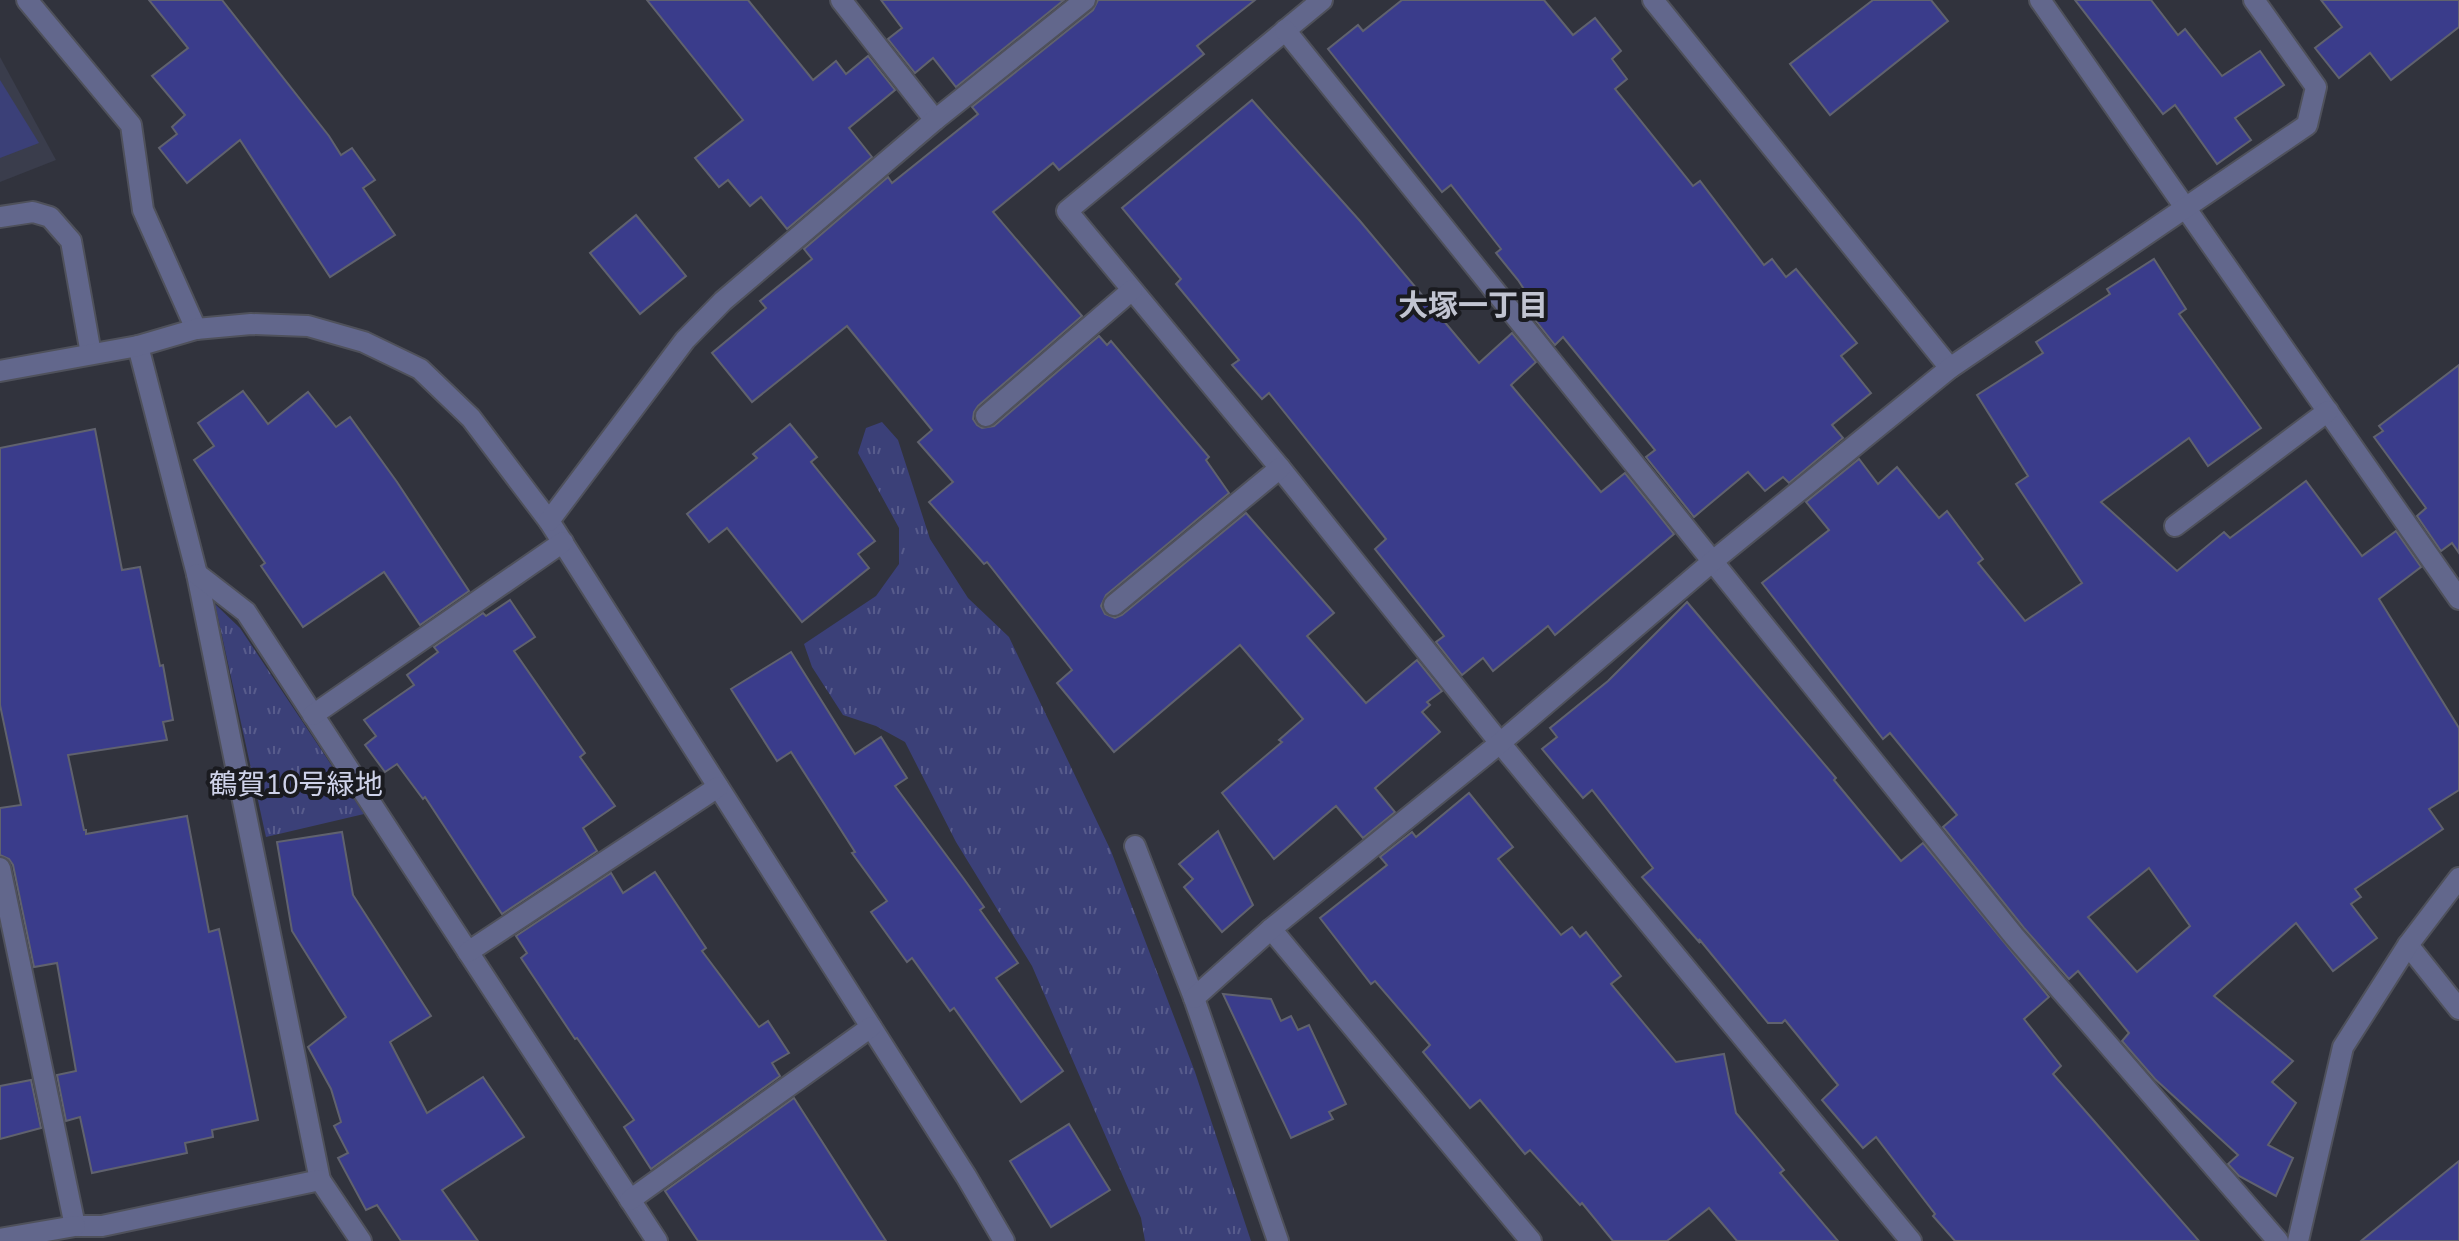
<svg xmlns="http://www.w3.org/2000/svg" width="2459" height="1241" viewBox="0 0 2459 1241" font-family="'Nunito Sans','Noto Sans JP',sans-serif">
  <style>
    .built { fill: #3a3d4c }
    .grass { fill: url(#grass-tufts) }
    .pitch { fill: #3b4078 }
    .building { fill: #3a3c8b; stroke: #60626e; stroke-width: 2; fill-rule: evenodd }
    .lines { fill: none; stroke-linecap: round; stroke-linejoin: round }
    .street-casing { stroke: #4f515b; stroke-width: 24 }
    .street { stroke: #62678c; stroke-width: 20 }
    .labels { text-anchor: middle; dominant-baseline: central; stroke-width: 8; stroke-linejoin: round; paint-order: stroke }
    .park-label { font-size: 28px; fill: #cfd3ea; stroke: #1a1b20 }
    .neighbourhood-label { font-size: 30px; font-weight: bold; fill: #c1c4d1; stroke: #1a1b20 }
  </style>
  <defs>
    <pattern id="grass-tufts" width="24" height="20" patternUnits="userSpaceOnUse" patternTransform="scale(2)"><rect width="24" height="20" fill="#3b4078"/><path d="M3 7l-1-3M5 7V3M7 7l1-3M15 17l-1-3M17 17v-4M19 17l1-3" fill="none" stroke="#585c8c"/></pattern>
  </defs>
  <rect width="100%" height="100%" fill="#31333d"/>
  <path class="built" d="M0 57 56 160 0 182Z"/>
  <g class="grass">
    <path d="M882 422 898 440 930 539 968 598 1009 637 1111 851 1195 1072 1251 1241H1145L1141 1218 1032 966 956 842 905 742 876 726 843 715 812 667 804 644 876 596 899 564V528L858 453 866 428Z"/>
    <path d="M215 604 240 628 364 814 266 837Z"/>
  </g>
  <path class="pitch" d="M0 80 39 143 0 158Z"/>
  <g class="building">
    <path d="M149 0H222L329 136 341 155 352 148 375 180 363 188 395 235 330 277 240 140 187 183 159 148 177 134 172 127 185 115 152 76 188 48Z"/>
    <path d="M647 0H748L813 80 836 61 846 74 868 56 895 90 849 128 872 157 787 229 761 197 750 206 728 180 719 187 695 158 743 120Z"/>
    <path d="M881 0H1064L956 87 933 58 915 73 888 39 902 28Z"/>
    <path d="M1098 0H1255L1197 46 1204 54 1059 170 1053 163 993 212 1082 316 978 406 974 412 973 419 977 425 982 428 994 426 1099 336 1107 345 1111 341 1209 457 1206 460 1229 493 1106 595 1101 606 1105 614 1115 618 1122 615 1246 513 1334 613 1307 636 1366 703 1417 660 1442 691 1427 702 1430 705 1422 712 1440 732 1375 788 1395 812 1363 838 1336 806 1274 859 1222 793 1282 742 1279 740 1303 719 1240 645 1114 752 1057 683 1072 670 987 562 984 564 929 502 953 482 918 442 932 430 847 326 752 402 712 353 766 308 760 301 812 259 804 249 888 177 892 183 978 114 972 107 1093 10Z"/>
    <path d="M1402 0H1544L1573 35 1595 18 1621 51 1612 59 1627 79 1615 89 1693 186 1700 181 1764 265 1772 259 1786 277 1796 269 1857 343 1841 356 1871 393 1832 425 1843 438 1789 483 1783 477 1765 491 1748 472 1694 517 1646 457 1655 450 1563 337 1555 345 1532 316 1538 311 1518 280 1496 253 1501 249 1451 185 1442 192 1328 49 1358 25 1363 31Z"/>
    <path d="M1873 0H1931L1948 21 1830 115 1790 64Z"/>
    <path d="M2075 0H2151L2178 35 2185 29 2222 76 2260 51 2284 85 2235 118 2251 140 2217 164 2175 105 2163 114Z"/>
    <path d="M2321 0H2459V27L2391 80 2370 53 2339 78 2315 48 2342 27Z"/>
    <path d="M1252 100 1360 221 1479 363 1512 333 1536 362 1511 385 1601 492 1625 473 1674 534 1555 635 1548 626 1493 671 1483 658 1462 675 1436 642 1444 636 1375 549 1386 539 1269 393 1262 399 1232 365 1239 360 1176 284 1181 279 1122 208Z"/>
    <path d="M636 215 686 276 640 314 590 253Z"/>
    <path d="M2154 259 2186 309 2179 314 2261 428 2208 466 2189 438 2101 502 2177 571 2224 532 2230 538 2306 481 2362 556 2396 531 2421 567 2379 599 2459 728V790L2429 809 2443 829 2355 889 2361 897 2351 904 2377 938 2333 971 2296 923 2214 996 2293 1061 2272 1082 2296 1103 2268 1145 2293 1158 2276 1196 2239 1176 2228 1164 2238 1155 2155 1079 2122 1041 2129 1033 2078 971 2069 979 2024 928 1943 827 1957 815 1890 733 1883 739 1762 583 1829 530 1806 502 1859 459 1878 484 1897 467 1939 518 1947 511 1983 559 1978 563 2025 621 2082 583 2016 484 2028 476 1977 395 2043 353 2036 342 2110 294 2107 289ZM2149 868 2190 926 2137 972 2088 917Z"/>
    <path d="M2459 365V553L2452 543 2441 551 2417 516 2426 508 2374 437 2383 431 2379 426Z"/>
    <path d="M243 391 268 424 308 392 336 427 350 417 397 482 469 591 420 625 384 572 303 627 261 566 265 563 194 460 214 446 198 423Z"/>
    <path d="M790 424 817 457 811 462 875 541 858 554 869 568 802 622 727 528 709 542 687 514 757 458 753 454Z"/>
    <path d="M95 429 122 570 140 567 160 666 163 665 173 720 163 722 167 740 68 755 84 830H86V834L187 816 209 932 219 929 258 1120 212 1130 213 1137 185 1143 187 1153 92 1173 80 1117 66 1121 57 1075 76 1071 57 963 34 967 13 865 9 859 0 855V808L21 805 0 705V448Z"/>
    <path d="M510 600 535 637 514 651 585 753 580 757 615 806 583 828 597 851 502 914 425 797 423 799 397 764 385 772 365 745 376 736 364 720 414 685 407 675 438 652 434 647 483 613 486 616Z"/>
    <path d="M1687 602 1836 778 1834 780 1901 861 1923 843 2049 997 2024 1019 2061 1066 2053 1074 2199 1241H1955L1933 1216 1935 1214 1876 1137 1863 1148 1822 1100 1838 1085 1785 1020 1782 1023H1768L1699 939 1700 943 1642 877 1653 868 1592 790 1583 798 1542 749 1557 737 1550 728 1608 681Z"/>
    <path d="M791 652 855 754 881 737 907 778 895 786 964 879 984 907 980 910 1018 963 996 978 1063 1071 1021 1102 954 1008 950 1011 912 958 907 962 871 912 887 901 852 853 855 852 791 752 777 761 731 689Z"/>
    <path d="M1469 793 1513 847 1498 859 1561 935 1572 927 1580 937 1586 932 1621 976 1611 984 1676 1062 1724 1054 1736 1113 1784 1170 1780 1173 1838 1241H1737L1709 1208 1667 1241H1613L1582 1203 1580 1205 1530 1150 1525 1154 1480 1100 1470 1108 1423 1052 1430 1045 1375 981 1371 984 1320 918 1387 865 1380 857 1412 832 1416 837Z"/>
    <path d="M1218 831 1253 905 1222 932 1184 887 1193 879 1179 864Z"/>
    <path d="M342 832 353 895 431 1016 390 1042 427 1113 483 1077 524 1137 442 1190 478 1241H401L377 1205 366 1210 338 1158 348 1153 334 1126 341 1122 331 1089 308 1047 346 1017 292 931 277 842Z"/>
    <path d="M655 872 706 948 702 951 759 1027 768 1021 789 1053 772 1063 780 1076 651 1169 624 1127 634 1120 577 1038 575 1039 521 958 527 953 516 936 611 873 623 893Z"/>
    <path d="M1223 994 1271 999 1281 1021 1291 1016 1298 1030 1309 1025 1346 1104 1329 1112 1333 1119 1291 1138Z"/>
    <path d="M31 1080 41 1128 0 1139V1086Z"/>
    <path d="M794 1098 886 1241H698L665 1191Z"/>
    <path d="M1069 1124 1110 1190 1051 1227 1010 1161Z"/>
    <path d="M2459 1161V1241H2361Z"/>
  </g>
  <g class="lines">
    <g class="street-casing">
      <g id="street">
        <path d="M27 0 131 125 143 210 196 329"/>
        <path d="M841 0 935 120"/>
        <path d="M1322 0 1067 211 1280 468 1500 743 1911 1241"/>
        <path d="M1653 0 1950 368"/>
        <path d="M2040 0 2459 599"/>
        <path d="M1285 30 2014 936 2278 1241"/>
        <path d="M0 217 33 212 50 217 71 241 91 354"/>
        <path d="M138 346 197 574 320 1180"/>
        <path d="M0 371 138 346 196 329 251 324 308 326 364 342 420 369 471 418 549 521 966 1176 1004 1241"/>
        <path d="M986 416 1132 290"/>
        <path d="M549 521 685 340 723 301 935 120 1085 0"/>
        <path d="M2175 526 2328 411"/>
        <path d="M197 574 246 612 657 1241"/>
        <path d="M1114 605 1280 468"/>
        <path d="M313 715 563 542"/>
        <path d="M1135 846 1194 998 1278 1241"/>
        <path d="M0 868 75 1226H102L320 1180 361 1241"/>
        <path d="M1271 929 1531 1241"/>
        <path d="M2408 945 2459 1009"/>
        <path d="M468 952 718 787"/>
        <path d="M1194 998 1271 929 1500 743 1713 561 1950 368 2307 125 2316 87 2254 0"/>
        <path d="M630 1200 871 1027"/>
        <path d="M0 1239 75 1226"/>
        <path d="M2298 1241 2343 1047 2408 945 2459 878"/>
      </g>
    </g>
    <use href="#street" class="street"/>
  </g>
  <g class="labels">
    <g class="park-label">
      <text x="296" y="785">鶴賀10号緑地</text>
    </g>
    <g class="neighbourhood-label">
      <text x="1473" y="306">大塚一丁目</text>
    </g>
  </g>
</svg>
